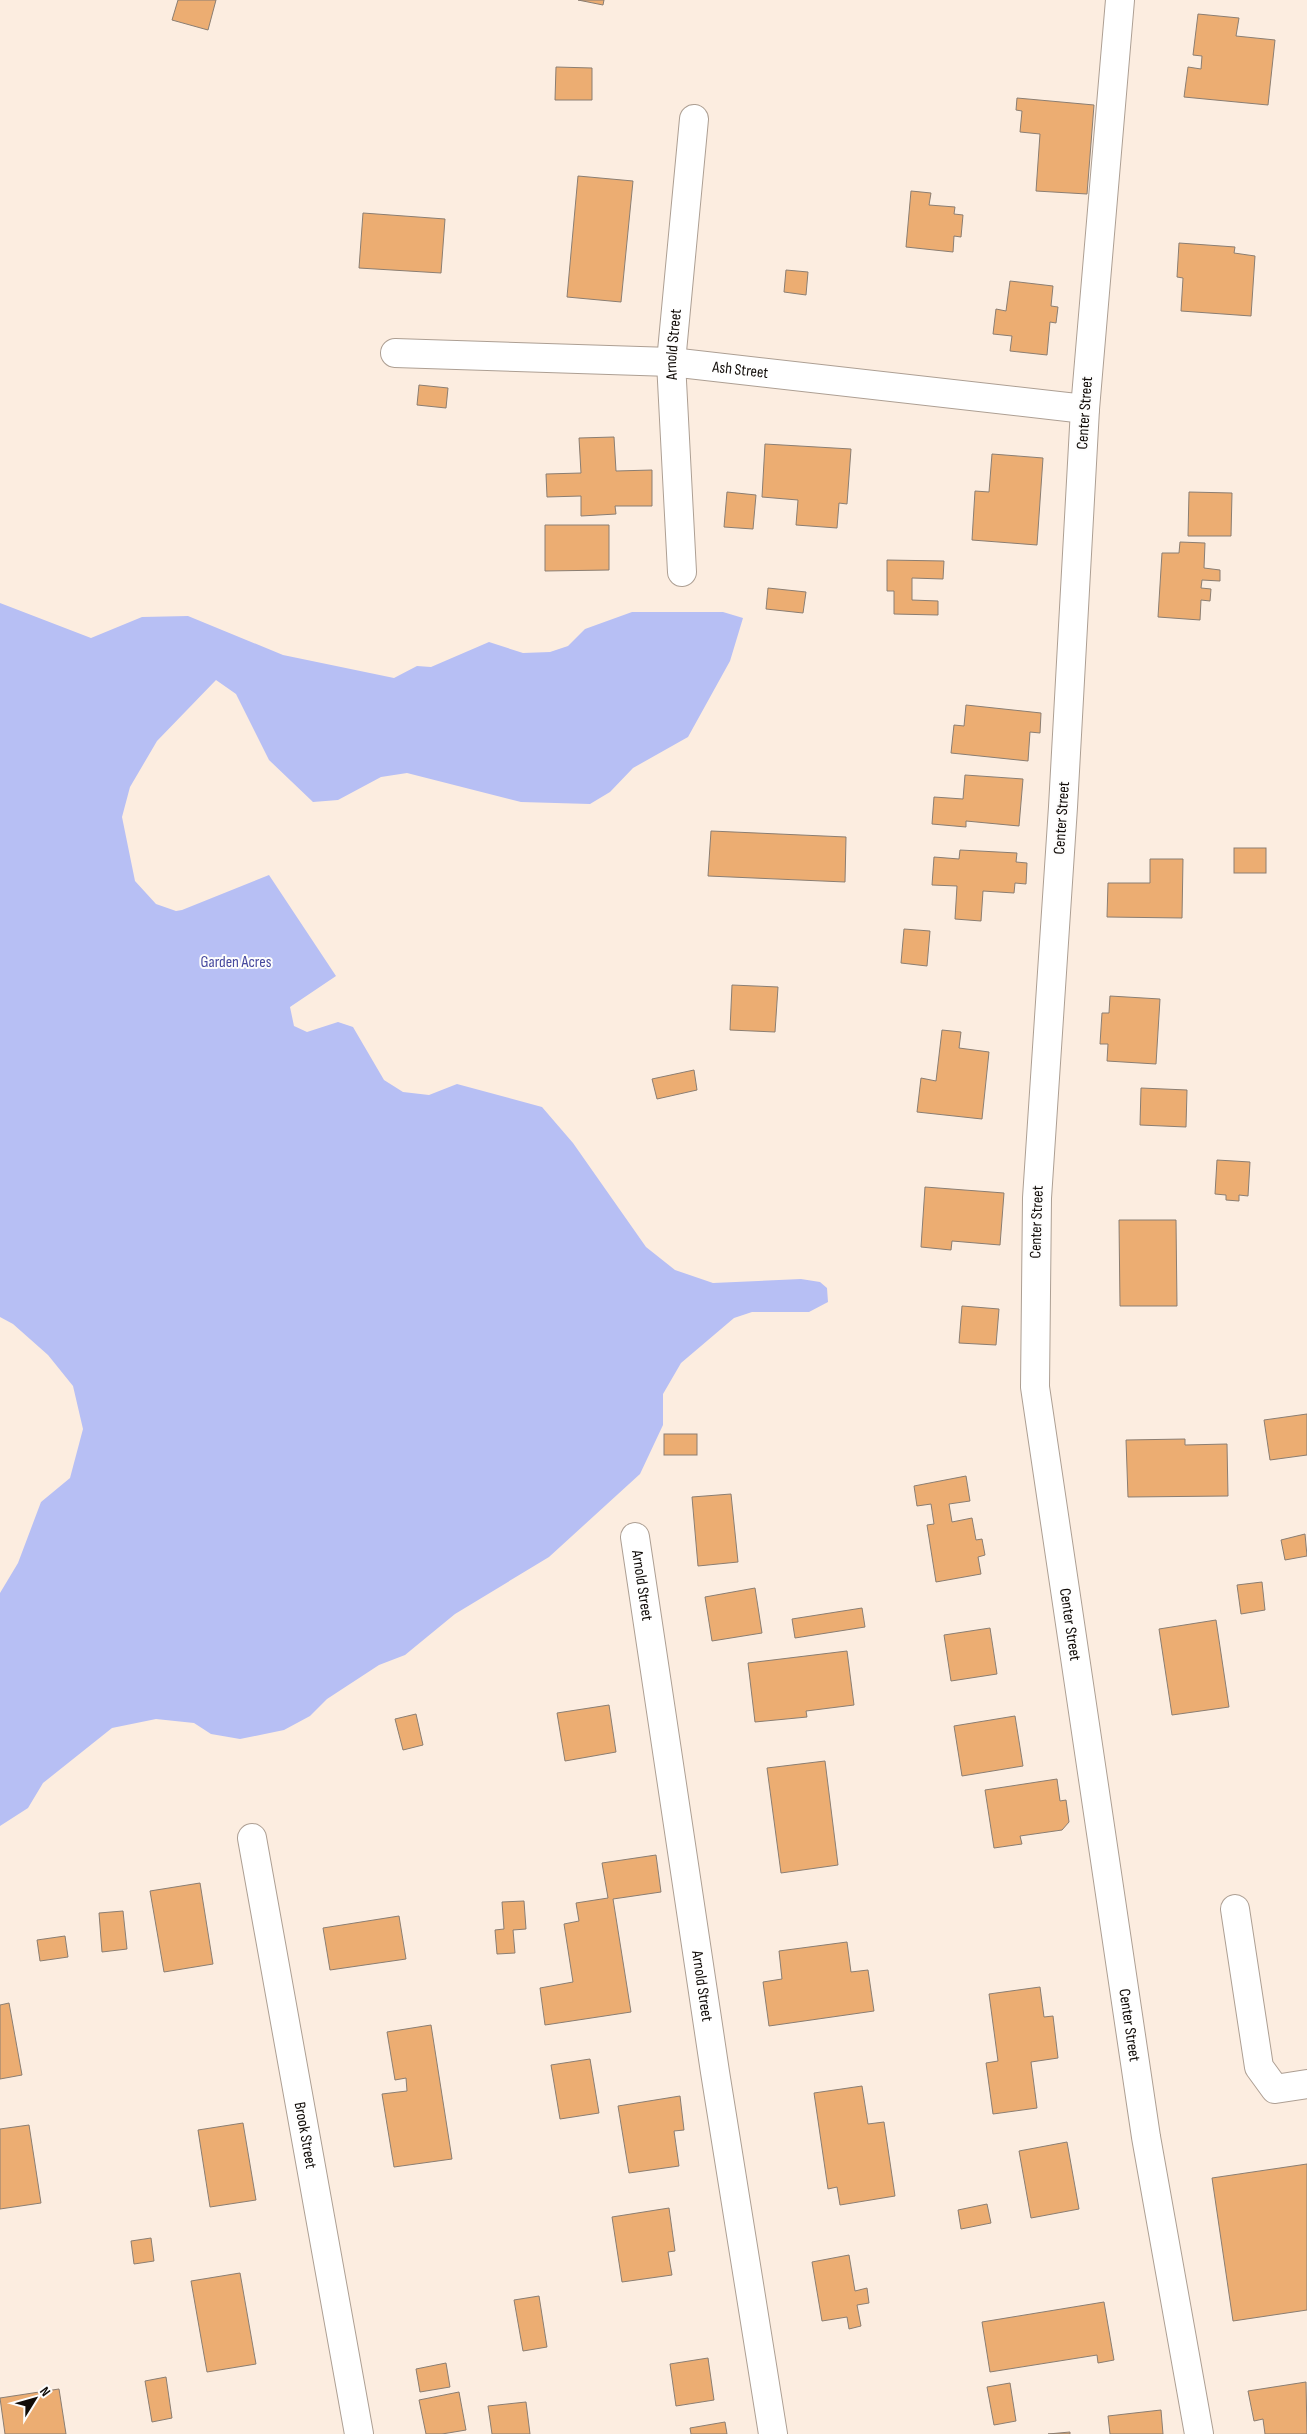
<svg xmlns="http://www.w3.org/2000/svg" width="1307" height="2434" viewBox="0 0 1307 2434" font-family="'Sofia Sans Condensed',sans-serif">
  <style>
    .green { fill: #b7bff4 }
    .building { fill: #ecad72; stroke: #8b7e72 }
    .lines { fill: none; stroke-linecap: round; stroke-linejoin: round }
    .minor-casing { stroke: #ad9f93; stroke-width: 30 }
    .minor { stroke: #fff; stroke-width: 28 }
    .labels { text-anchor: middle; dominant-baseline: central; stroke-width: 4; stroke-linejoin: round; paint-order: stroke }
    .street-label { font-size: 16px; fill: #100b07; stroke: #fdfdfd }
    .park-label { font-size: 16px; fill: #46499e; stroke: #fdfdfd }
  </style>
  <rect width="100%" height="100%" fill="#fcede0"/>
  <path class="green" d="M0 603 91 638 142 617 188 616 283 655 394 678 417 666 431 667 489 642 523 653 550 652 568 646 585 629 632 612H723L743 618 730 661 688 737 633 768 610 792 590 804 521 802 407 773 381 777 338 800 313 802 269 760 236 694 216 680 157 741 130 787 122 817 135 881 156 904 176 911 182 910 269 875 336 976 290 1007 294 1026 307 1032 338 1022 353 1027 384 1080 403 1092 429 1095 457 1084 542 1107 573 1143 646 1247 675 1270 713 1283 801 1279 820 1282 827 1288 828 1302 809 1312H752L734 1318 681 1363 663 1394V1425L640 1474 549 1557 455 1614 405 1655 379 1665 327 1699 310 1716 284 1730 240 1739 211 1734 194 1723 156 1719 112 1728 43 1783 28 1808 0 1826V1593L18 1563 41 1502 70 1478 83 1429 73 1386 48 1355 13 1324 0 1317Z"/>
  <g class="building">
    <path d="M178 0H216L208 30 172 20Z"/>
    <path d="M578 0H604L603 5Z"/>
    <path d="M1198 14 1239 18 1236 36 1275 40 1268 105 1184 97 1188 67 1201 69 1202 56 1193 55Z"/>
    <path d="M556 67 592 68V100H555Z"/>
    <path d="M1017 98 1094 105 1087 194 1036 191 1040 134 1020 132 1022 111 1016 110Z"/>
    <path d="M578 176 633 181 621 302 567 297Z"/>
    <path d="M911 191 931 193 929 205 955 207 954 214 963 215 961 237 954 236 953 252 906 247Z"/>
    <path d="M363 213 445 219 441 273 359 268Z"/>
    <path d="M1179 243 1235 247 1234 253 1255 256 1251 316 1181 311 1183 278 1177 277Z"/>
    <path d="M786 270 808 272 806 295 784 292Z"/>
    <path d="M1010 281 1053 286 1051 306 1058 307 1056 323 1050 322 1047 355 1010 351 1012 336 993 334 996 309 1006 311Z"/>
    <path d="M419 385 448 388 446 408 417 405Z"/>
    <path d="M614 437 616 471 652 470V506H615L616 514 581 516V496L547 497 546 474 581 473 579 438Z"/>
    <path d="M765 444 851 449 847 504 839 503 837 528 796 525 798 500 762 497Z"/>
    <path d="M992 454 1043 458 1037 545 972 540 975 491 989 492Z"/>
    <path d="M727 492 756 495 753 529 724 527Z"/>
    <path d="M1189 492 1232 493 1231 536H1188Z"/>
    <path d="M545 525H609V570L545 571Z"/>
    <path d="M1180 542 1205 543 1204 568 1220 570V581L1202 580 1201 588 1211 589 1210 601 1201 600 1200 620 1158 617 1162 553H1179Z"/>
    <path d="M887 560 944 561 943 579 912 578V600L938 601V615L894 614V591H887Z"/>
    <path d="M768 588 806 592 803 613 766 609Z"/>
    <path d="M966 705 1041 713 1040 733 1030 732 1028 761 951 753 954 725 964 726Z"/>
    <path d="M965 775 1023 779 1019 826 966 821V827L932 824 934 797 963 799Z"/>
    <path d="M711 831 846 837 845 882 708 876Z"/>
    <rect x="1234" y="848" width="32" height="25"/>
    <path d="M960 850 1017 853 1016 862 1027 863 1026 884 1015 883 1014 893 983 891 981 921 955 919 957 886 932 885 934 857 959 859Z"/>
    <path d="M1150 859H1183L1182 918 1107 917 1108 883H1150Z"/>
    <path d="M904 929 930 931 927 966 901 963Z"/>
    <path d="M732 985 778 987 775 1032 730 1030Z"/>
    <path d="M1110 996 1160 999 1156 1064 1107 1061 1108 1044H1100L1102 1013H1109Z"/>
    <path d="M942 1030 961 1032 959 1048 989 1052 982 1119 917 1112 921 1078 936 1081Z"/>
    <path d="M694 1070 697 1090 657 1099 652 1079Z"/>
    <path d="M1141 1088 1187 1090 1186 1127 1140 1125Z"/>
    <path d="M1217 1160 1250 1162 1248 1196 1239 1195V1201L1226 1200V1195L1215 1194Z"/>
    <path d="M925 1187 1004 1193 1000 1245 952 1241 951 1250 921 1247Z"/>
    <path d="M1119 1220H1176L1177 1306H1120Z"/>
    <path d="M962 1306 999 1309 996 1345 959 1343Z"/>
    <path d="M1307 1414V1455L1270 1460 1264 1420Z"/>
    <rect x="664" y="1434" width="33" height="21"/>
    <path d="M1185 1439V1445L1227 1444 1228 1496 1128 1497 1126 1440Z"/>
    <path d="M966 1476 970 1501 949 1504 952 1522 972 1518 976 1540 982 1539 985 1555 978 1557 981 1574 936 1582 927 1525 934 1524 931 1504 917 1506 914 1486Z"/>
    <path d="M731 1494 738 1562 698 1566 692 1497Z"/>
    <path d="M1305 1534 1307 1556 1285 1560 1281 1540Z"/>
    <path d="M1262 1582 1265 1610 1241 1614 1237 1585Z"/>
    <path d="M755 1588 762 1633 712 1641 705 1597Z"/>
    <path d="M862 1608 865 1627 795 1638 792 1619Z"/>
    <path d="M1216 1620 1229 1707 1172 1715 1159 1629Z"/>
    <path d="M990 1628 997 1674 951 1681 944 1635Z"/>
    <path d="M847 1651 854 1705 806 1711 807 1717 755 1722 748 1663Z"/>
    <path d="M609 1705 616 1752 565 1761 557 1713Z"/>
    <path d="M416 1714 423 1745 403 1750 395 1719Z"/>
    <path d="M1015 1716 1023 1766 962 1776 954 1726Z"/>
    <path d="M825 1761 838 1865 781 1873 767 1768Z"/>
    <path d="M1057 1779 1060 1801 1066 1800 1069 1822 1062 1830 1020 1836 1022 1844 994 1848 985 1790Z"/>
    <path d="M656 1855 661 1892 613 1899 631 2012 545 2025 540 1988 573 1982 564 1924 579 1921 576 1903 608 1898 602 1863Z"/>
    <path d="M200 1883 213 1964 164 1972 150 1891Z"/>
    <path d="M524 1901 526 1929 513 1930 515 1953 497 1954 495 1930 504 1929 502 1902Z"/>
    <path d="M123 1911 127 1949 102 1952 99 1913Z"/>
    <path d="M399 1916 406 1959 330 1970 323 1928Z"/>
    <path d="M65 1936 68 1957 40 1961 37 1940Z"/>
    <path d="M847 1942 851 1972 868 1970 874 2011 769 2026 763 1982 782 1979 779 1951Z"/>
    <path d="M1040 1987 1044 2017 1053 2016 1058 2058 1031 2062 1037 2108 993 2114 986 2063 998 2061 989 1994Z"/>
    <path d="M9 2003 22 2075 0 2079V2005Z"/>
    <path d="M431 2025 452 2159 394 2167 382 2094 407 2091 406 2078 395 2080 387 2032Z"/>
    <path d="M590 2059 599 2113 560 2119 551 2065Z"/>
    <path d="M862 2086 868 2124 884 2122 895 2196 840 2205 837 2187 828 2189 814 2093Z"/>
    <path d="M680 2096 684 2130 674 2131 679 2166 629 2173 618 2106Z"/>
    <path d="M243 2123 256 2200 210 2207 198 2130Z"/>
    <path d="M29 2125 41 2203 0 2209V2129Z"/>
    <path d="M1067 2142 1079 2209 1031 2218 1019 2151Z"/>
    <path d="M1307 2164V2310L1233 2321 1212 2178Z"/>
    <path d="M987 2204 991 2223 961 2229 958 2210Z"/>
    <path d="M669 2208 675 2251 668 2252 672 2275 622 2282 612 2217Z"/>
    <path d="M151 2238 154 2261 134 2264 131 2241Z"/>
    <path d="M849 2255 855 2291 867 2288 869 2303 857 2305 861 2326 849 2329 847 2317 822 2321 812 2262Z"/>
    <path d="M240 2273 256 2364 207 2372 191 2281Z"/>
    <path d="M539 2296 547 2347 523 2351 514 2300Z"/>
    <path d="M1104 2302 1114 2360 1098 2363 1097 2355 990 2372 982 2322Z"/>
    <path d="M708 2358 714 2400 676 2406 670 2364Z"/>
    <path d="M446 2363 450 2387 420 2392 416 2369Z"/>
    <path d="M166 2377 172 2418 152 2422 145 2381Z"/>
    <path d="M1306 2382 1307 2434H1265L1263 2419 1254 2421 1248 2391Z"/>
    <path d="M1010 2383 1016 2421 994 2425 987 2387Z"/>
    <path d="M59 2389 66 2434H5L0 2398Z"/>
    <path d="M459 2392 466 2430 442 2434H426L419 2400Z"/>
    <path d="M526 2402 530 2434H492L488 2406Z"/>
    <path d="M1161 2410 1163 2434H1110L1108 2416Z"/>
    <path d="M725 2422 727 2434H691L690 2428Z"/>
    <path d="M1070 2432V2434H1048Z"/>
  </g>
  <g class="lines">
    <g class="minor-casing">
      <g id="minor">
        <path id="s1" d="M1120 0 1085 409 1063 807 1037 1198 1035 1387 1146 2137 1199 2434"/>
        <path id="s2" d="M395 353 671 362 1085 409"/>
        <path id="s3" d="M682 572 671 362 694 119"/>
        <path id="s4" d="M635 1537 715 2072 773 2434"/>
        <path id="s5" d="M252 1838 359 2434"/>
        <path d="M1235 1909 1259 2067 1275 2089 1307 2084"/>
      </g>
    </g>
    <use href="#minor" class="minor"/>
  </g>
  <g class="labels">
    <g class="street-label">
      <text stroke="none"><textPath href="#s3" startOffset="228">Arnold Street</textPath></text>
      <text stroke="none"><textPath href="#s2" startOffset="346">Ash Street</textPath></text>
      <text transform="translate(1085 413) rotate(-86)">Center Street</text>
      <text transform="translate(1062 818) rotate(-86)">Center Street</text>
      <text transform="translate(1037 1222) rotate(-88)">Center Street</text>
      <text stroke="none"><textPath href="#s4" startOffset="49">Arnold Street</textPath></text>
      <text stroke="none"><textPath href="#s1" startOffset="1630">Center Street</textPath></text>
      <text stroke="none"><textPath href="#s4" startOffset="454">Arnold Street</textPath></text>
      <text stroke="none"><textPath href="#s1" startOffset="2035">Center Street</textPath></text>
      <text stroke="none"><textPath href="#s5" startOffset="302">Brook Street</textPath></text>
    </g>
    <g class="park-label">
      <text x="236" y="962">Garden Acres</text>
    </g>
  </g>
  <g transform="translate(35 2399) rotate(53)" stroke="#fdfdfd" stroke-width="4" paint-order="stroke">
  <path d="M0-4L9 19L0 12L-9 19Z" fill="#100b07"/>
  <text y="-8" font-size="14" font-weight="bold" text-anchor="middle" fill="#100b07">N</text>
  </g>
</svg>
